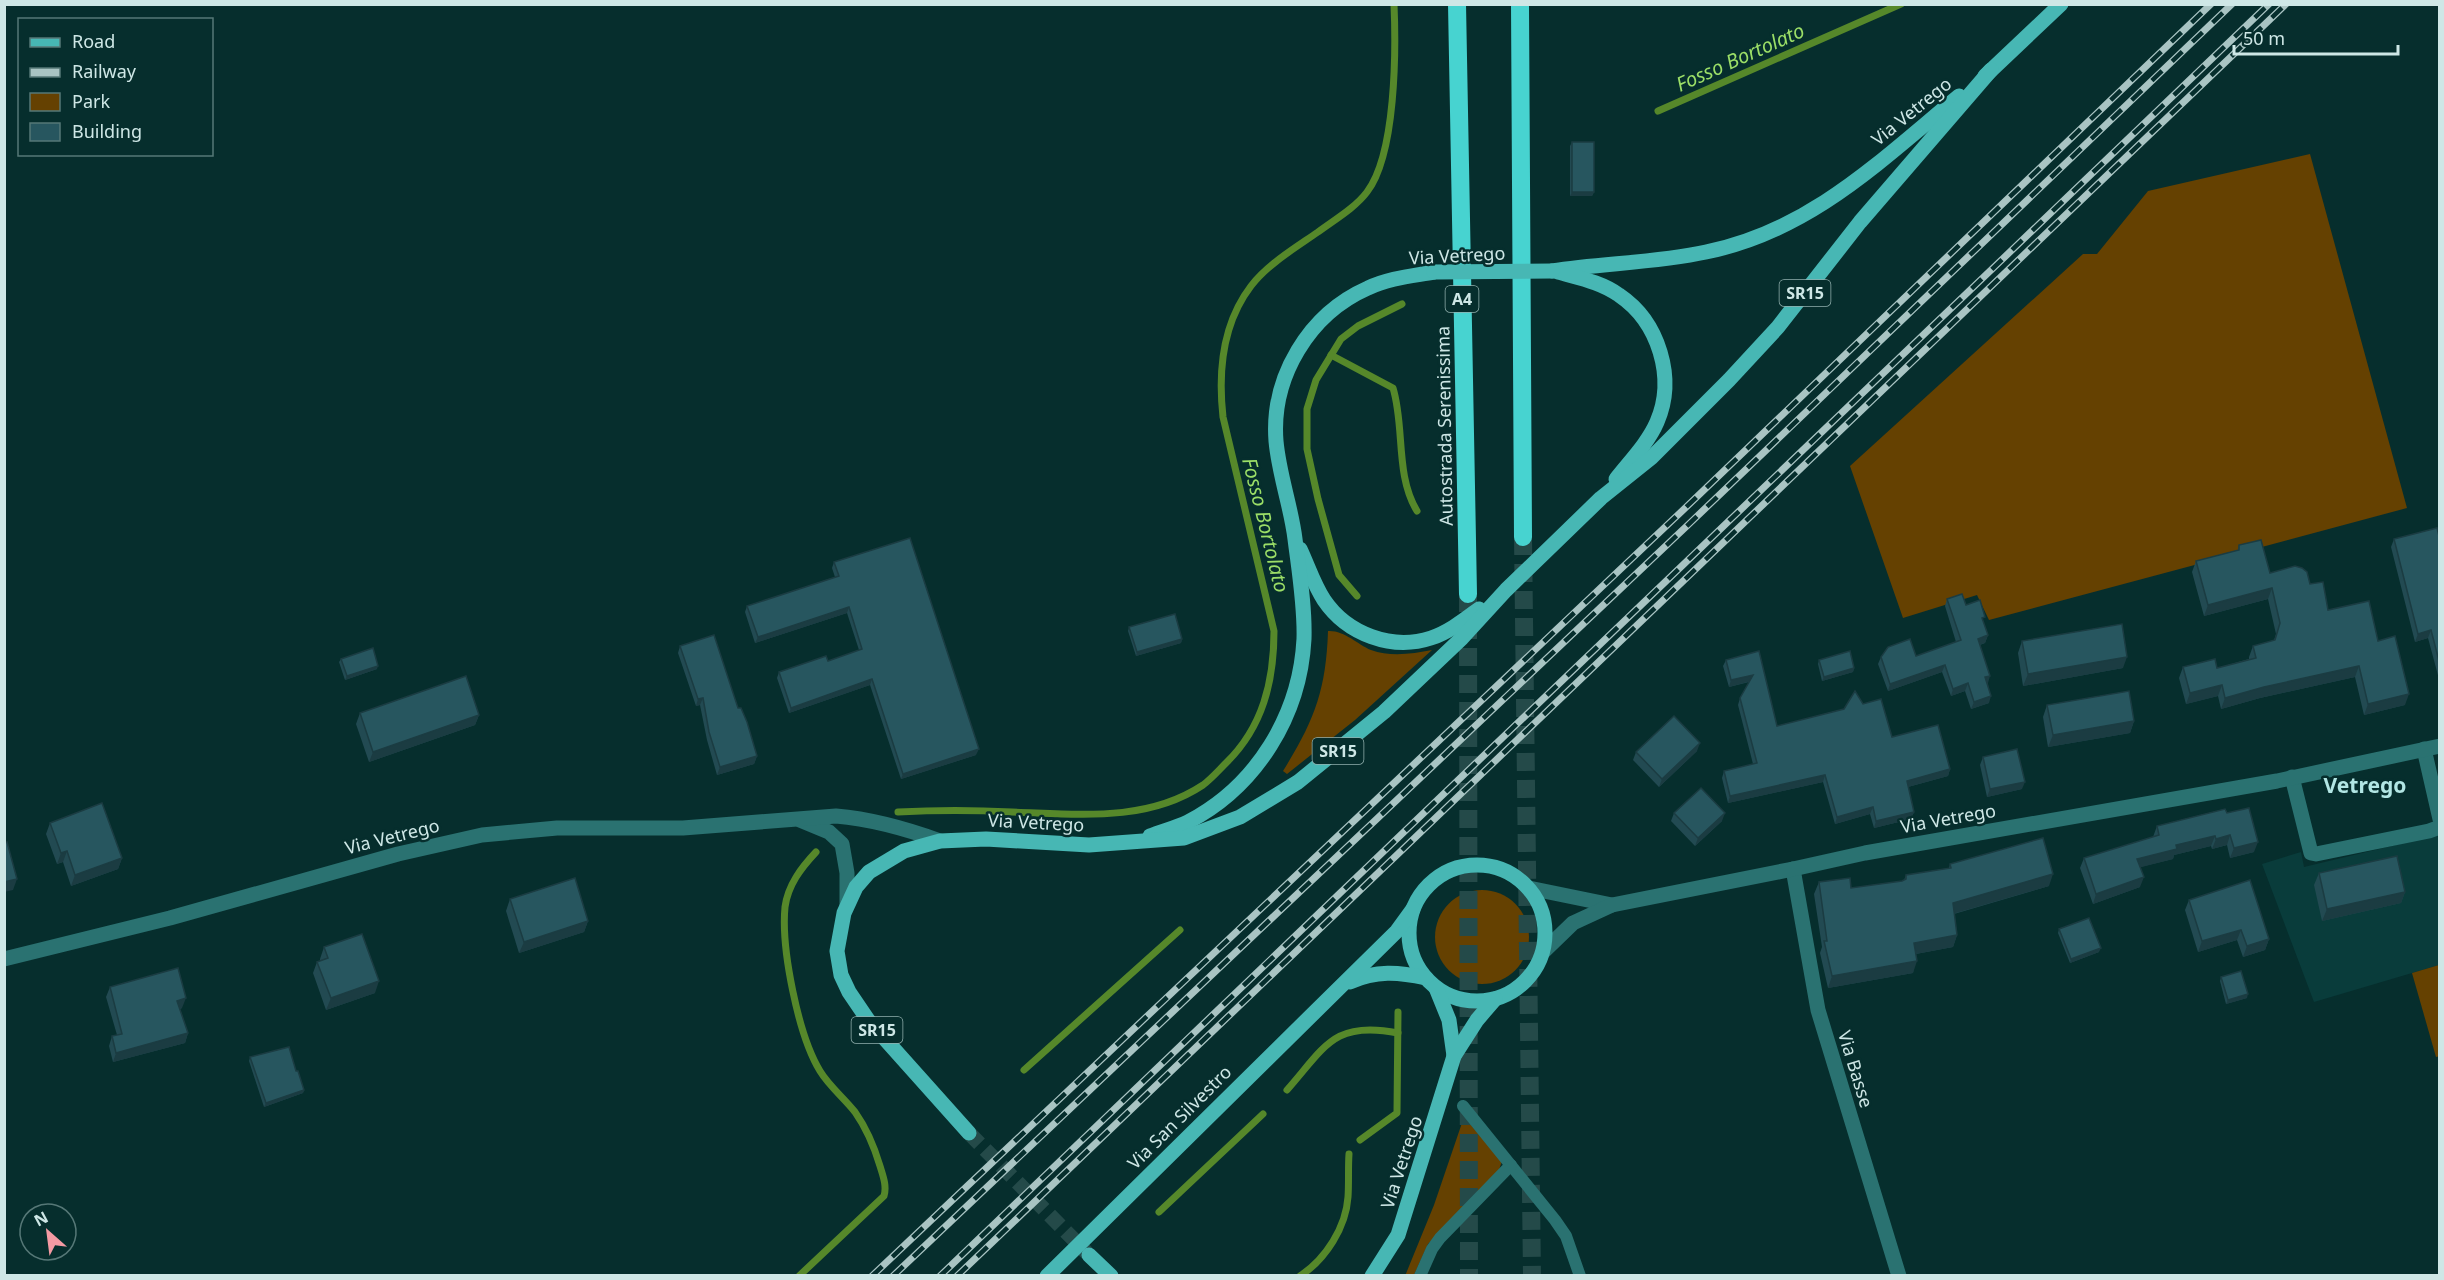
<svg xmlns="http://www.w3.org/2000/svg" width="2444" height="1280" viewBox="0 0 2444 1280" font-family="'Noto Sans',sans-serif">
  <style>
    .built { fill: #093c3b }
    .green { fill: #654101 }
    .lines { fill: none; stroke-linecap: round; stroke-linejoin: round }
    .stream { stroke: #56882a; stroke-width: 7 }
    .primary-tunnel { stroke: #244a49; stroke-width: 15; stroke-dasharray: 15 8; stroke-linecap: butt }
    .highway-tunnel { stroke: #244a49; stroke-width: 18; stroke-dasharray: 18 9; stroke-linecap: butt }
    .lane { stroke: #2a7271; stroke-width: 12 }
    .street { stroke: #2a7271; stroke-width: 15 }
    .primary { stroke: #47b7b4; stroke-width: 15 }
    .highway { stroke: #47d3d0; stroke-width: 18 }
    .rail-casing { stroke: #a9c4c3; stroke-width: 7 }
    .rail { stroke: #062e2d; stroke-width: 4.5; stroke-dasharray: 14; stroke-linecap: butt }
    .primary-bridge { stroke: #47b7b4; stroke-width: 15 }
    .wall { fill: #224a52 }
    .shaded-wall { fill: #1b3c42 }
    .building { fill: #27565f; stroke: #1b3c42; stroke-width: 1.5 }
    .labels { text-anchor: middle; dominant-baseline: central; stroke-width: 5; stroke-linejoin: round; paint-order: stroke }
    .shield { fill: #062e2d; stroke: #92b0ae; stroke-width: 1.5 }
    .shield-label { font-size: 16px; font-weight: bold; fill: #cee7e6 }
    .street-label { font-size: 18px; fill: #cee7e6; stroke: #062e2d }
    .water-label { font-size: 20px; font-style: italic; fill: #9bde67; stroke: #062e2d }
    .quarter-label { font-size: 21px; font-weight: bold; fill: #b2e6e4; stroke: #062e2d }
  </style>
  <rect width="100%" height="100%" fill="#062e2d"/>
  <path class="built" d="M2437 835 2440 839 2439 965 2314 1002 2262 864 2301 852 2304 867Z"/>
  <g class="green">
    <path d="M2310 154 2407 508 1989 620 1977 595 1903 618 1850 466 2083 254H2097L2148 191Z"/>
    <path d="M1328 631C1344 630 1357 644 1371 650 1390 657 1412 654 1432 650L1355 720 1287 774 1283 771C1314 721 1326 691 1328 631Z"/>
    <circle cx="1482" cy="937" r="47"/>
    <path d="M2439 965 2440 1056 2436 1057 2412 973Z"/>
    <path d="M1464 1117 1502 1161 1499 1170 1428 1244 1414 1275 1405 1276 1434 1205Z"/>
  </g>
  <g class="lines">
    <g class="stream">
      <path d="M1658 111 1901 4"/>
      <path d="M1331 355 1393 388C1405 427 1395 475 1417 511"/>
      <path d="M1357 596 1339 575 1318 499 1307 449V409L1316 380 1341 339 1358 326 1402 304"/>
      <path d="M898 812C936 810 974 810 1012 812 1076 814 1146 823 1203 785 1211 779 1218 771 1226 763 1263 727 1274 681 1274 631L1223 417C1218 372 1222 324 1251 286 1268 264 1295 248 1318 232 1334 220 1355 208 1367 192 1396 154 1396 51 1394 4"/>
      <path d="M1024 1070 1180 930"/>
      <path d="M1287 1090C1325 1047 1334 1020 1398 1033"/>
      <path d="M1360 1140 1397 1113 1398 1012"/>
      <path d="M1159 1212 1263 1114"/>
      <path d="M799 1276 884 1196C887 1186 883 1176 880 1166 874 1146 867 1129 855 1112 844 1098 829 1086 820 1071 798 1035 781 948 785 907 788 885 801 868 816 852"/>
      <path d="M1300 1276C1326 1259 1346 1227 1348 1197 1349 1182 1348 1168 1349 1154"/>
    </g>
    <path class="primary-tunnel" d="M969 1133 1087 1253"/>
    <g class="highway-tunnel">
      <path d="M1523 537 1532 1276"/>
      <path d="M1468 594 1469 1276"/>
    </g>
    <g class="lane">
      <path d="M1463 1106 1555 1220 1566 1236 1580 1276"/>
      <path d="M1420 1276 1432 1249 1440 1238 1511 1165"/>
    </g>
    <g class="street">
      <path d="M2424 749 2440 819"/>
      <path d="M2292 777 2311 853 2316 854 2429 831 2440 827"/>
      <path d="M800 820 829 832 842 844 847 873V905"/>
      <path d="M1793 869 1818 1010 1899 1276"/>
      <path d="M1529 888 1612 905"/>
      <path d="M1543 952 1573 923 1612 905 1793 869 1865 853 2277 781 2440 746"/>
      <path d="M4 959 170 918 398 854 482 835 557 828H683L836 816C871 819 907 829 940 841"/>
    </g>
    <g class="primary">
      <path d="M1985 76 2061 4"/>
      <path d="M1552 271C1603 263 1655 263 1706 252 1810 231 1880 161 1959 96"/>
      <path d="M1558 272C1579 278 1601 282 1619 295 1659 322 1676 378 1657 422 1648 443 1630 461 1616 479"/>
      <path d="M1300 549C1308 566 1314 585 1324 600 1347 634 1392 651 1431 638 1449 632 1464 620 1479 609"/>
      <path d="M1150 836C1162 831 1176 828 1188 822 1257 786 1300 715 1304 639 1305 606 1299 571 1295 539 1291 506 1279 475 1276 441 1271 377 1309 314 1368 288 1389 278 1412 276 1434 272"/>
      <circle cx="1477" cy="933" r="68"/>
      <path d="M1350 982C1376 970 1399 972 1426 978"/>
      <path d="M1436 988 1449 1020 1454 1056"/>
      <path d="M969 1133 868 1020 849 992 841 975 837 951 844 913 856 887 869 872 904 851 940 841 986 839 1089 845 1184 838 1240 817 1298 782 1384 712 1462 638 1506 590 1601 498 1651 458 1729 380 1778 327 1860 222 1991 70"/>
      <path d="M1089 1255 1111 1276"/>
      <path d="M1047 1276 1397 931 1413 909"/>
      <path d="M1372 1276 1398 1235 1454 1056 1477 1020 1495 999"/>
    </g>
    <g class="highway">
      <path d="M1457 4 1468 594"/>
      <path d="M1520 4 1523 537"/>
    </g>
    <g class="rail-casing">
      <g id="rail">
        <path d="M872 1276 1681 512 2211 4"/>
        <path d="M893 1276 1690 523 2232 4"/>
        <path d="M940 1276 2269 4"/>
        <path d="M957 1276 2286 4"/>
      </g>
    </g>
    <use href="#rail" class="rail"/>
    <path class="primary-bridge" d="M1434 272 1552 271"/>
  </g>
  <g class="wall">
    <path d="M1572 142 1594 192 1592 196H1570V146Z"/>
    <path d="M2439 536V679L2428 638 2415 642 2391 547 2394 539Z"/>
    <path d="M2239 545 2270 573 2310 584 2328 610 2378 641 2405 705 2364 715 2355 677 2260 698 2221 709 2218 696 2186 704 2179 678 2183 667 2217 668 2249 659V657L2253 646 2274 640 2276 634 2268 599 2204 616 2192 572 2196 561 2238 550Z"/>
    <path d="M834 562 976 755 901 779 870 685 789 713 777 678 779 672 828 661 859 650 847 613 755 643 745 612 747 606 835 577 832 568Z"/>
    <path d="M1947 599 1966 605 1983 622 1988 635 1985 643 1980 645 1988 683 1989 703 1971 709 1965 691 1951 696 1942 672 1888 691 1878 664 1881 657 1916 656 1956 642 1945 606Z"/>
    <path d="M1129 627 1182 639 1181 643 1136 656 1128 631Z"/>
    <path d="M2022 641 2123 668 2023 686 2018 653Z"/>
    <path d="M680 646 738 708 757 756 754 764 717 775 707 740 700 705 696 706 678 653Z"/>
    <path d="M1759 651 1777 726 1863 704 1892 737 1950 769 1948 776 1908 787 1914 812 1911 819 1874 828 1870 814 1835 824 1823 782 1728 803 1722 778 1724 771 1753 764 1738 705 1740 698 1749 682 1729 687 1723 666 1726 660Z"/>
    <path d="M341 659 377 669 345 680 339 662Z"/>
    <path d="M1819 660 1854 668 1853 672 1822 681 1818 664Z"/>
    <path d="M2047 705 2134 721 2130 733 2048 747 2043 717Z"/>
    <path d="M360 713 479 715 475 725 369 762 356 724Z"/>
    <path d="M1697 751 1659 787 1633 760 1636 752Z"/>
    <path d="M1983 757 2022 789 1987 797 1980 765Z"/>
    <path d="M2225 809 2254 852 2230 858 2227 845 2212 849 2211 846 2174 855 2173 859 2140 867V887L2093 904 2080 868 2084 858 2153 837 2157 826Z"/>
    <path d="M1674 813 1722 821 1695 846 1671 821Z"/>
    <path d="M50 823 122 858 118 869 71 886 63 862 57 864 46 834Z"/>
    <path d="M1950 864 2049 886 1954 914 1957 935 1953 947 1916 954 1913 973 1828 988 1820 953 1822 947 1814 894 1819 882 1851 888 1902 881 1904 880 1906 875 1949 868Z"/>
    <path d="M2319 873 2405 892 2401 903 2322 921 2314 885Z"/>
    <path d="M510 899 588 921 584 932 519 953 506 911Z"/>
    <path d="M2189 900 2269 939 2265 950 2243 957 2237 940 2198 952 2185 910Z"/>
    <path d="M2059 929 2099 952 2070 963 2058 933Z"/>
    <path d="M324 947 375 993 326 1010 313 973 317 962 320 961V959Z"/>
    <path d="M2221 977 2247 998 2226 1004 2220 981Z"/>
    <path d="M110 987 182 1008 180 1009 188 1033 185 1043 113 1062 109 1046 112 1036 117 1035 106 997Z"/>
    <path d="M250 1057 296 1071 304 1090 303 1093 264 1107 249 1061Z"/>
  </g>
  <g class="shaded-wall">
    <path d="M1572 192H1594L1592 196H1570Z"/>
    <path d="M2272 588 2268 599 2204 616 2208 605Z"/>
    <path d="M849 607 847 613 755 643 758 637Z"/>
    <path d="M2431 630 2428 638 2415 642 2418 634Z"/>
    <path d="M1988 635 1985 643 1975 646 1978 639Z"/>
    <path d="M1182 639 1181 643 1136 656 1137 652Z"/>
    <path d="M2127 657 2123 668 2023 686 2028 674Z"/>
    <path d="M1945 665 1942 672 1888 691 1890 684Z"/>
    <path d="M378 666 377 669 345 680 347 676Z"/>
    <path d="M2359 666 2355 677 2260 698 2221 709 2225 698 2264 687Z"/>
    <path d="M1854 668 1853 672 1822 681 1824 677Z"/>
    <path d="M1753 675 1751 681 1729 687 1731 680Z"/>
    <path d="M1990 676 1988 683 1983 685 1985 677Z"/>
    <path d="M872 679 870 685 789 713 791 708Z"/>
    <path d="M1968 683 1965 691 1951 696 1953 689Z"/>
    <path d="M2222 685 2218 696 2186 704 2190 693Z"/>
    <path d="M2409 694 2405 705 2364 715 2368 704Z"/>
    <path d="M1991 696 1989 703 1971 709 1974 702Z"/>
    <path d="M703 698 700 705 696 706 698 699Z"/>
    <path d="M479 715 475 725 369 762 373 752Z"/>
    <path d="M2134 721 2130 733 2048 747 2053 735Z"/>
    <path d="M1700 743 1697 751 1659 787 1662 779Z"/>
    <path d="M979 749 976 755 901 779 903 774Z"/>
    <path d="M757 756 754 764 717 775 720 767Z"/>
    <path d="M1950 769 1948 776 1904 788 1907 781Z"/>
    <path d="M1825 775 1823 782 1728 803 1730 796Z"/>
    <path d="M2025 782 2022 789 1987 797 1990 789Z"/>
    <path d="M1873 807 1870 814 1835 824 1837 817Z"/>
    <path d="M1914 812 1911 819 1874 828 1876 821Z"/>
    <path d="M1725 813 1722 821 1695 846 1698 838Z"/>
    <path d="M2230 835 2227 845 2212 849 2216 839Z"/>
    <path d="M2215 836 2211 846 2174 855 2173 859 2134 869 2137 859 2176 845Z"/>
    <path d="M2258 842 2254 852 2230 858 2234 848Z"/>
    <path d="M67 851 63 862 57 864 61 853Z"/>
    <path d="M122 858 118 869 71 886 75 875Z"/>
    <path d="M2053 874 2049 886 1949 915 1953 903Z"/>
    <path d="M2144 877 2140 887 2093 904 2096 894Z"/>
    <path d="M17 879 13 890 4 892V882Z"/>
    <path d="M2405 892 2401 903 2322 921 2327 909Z"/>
    <path d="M588 921 584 932 519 953 524 942Z"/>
    <path d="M2241 930 2237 940 2198 952 2202 941Z"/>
    <path d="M1957 935 1953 947 1910 955 1914 943Z"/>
    <path d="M2269 939 2265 950 2243 957 2247 946Z"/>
    <path d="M2101 948 2099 952 2070 963 2071 959Z"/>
    <path d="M1917 961 1913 973 1828 988 1832 976Z"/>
    <path d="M379 981 375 993 326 1010 331 998Z"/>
    <path d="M2248 994 2247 998 2226 1004 2228 1000Z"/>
    <path d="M186 998 182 1008 173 1011 177 1001Z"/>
    <path d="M188 1033 185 1043 113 1062 116 1053Z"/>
    <path d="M304 1090 303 1093 264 1107 266 1103Z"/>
  </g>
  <g class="building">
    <rect x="1572" y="142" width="22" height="50"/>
    <path d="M2437 528 2439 536V661L2431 630 2418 634 2394 539Z"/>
    <path d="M910 538 979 749 903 774 872 679 791 708 779 672 826 656 828 661 862 649 849 607 758 637 747 606 839 576 834 562Z"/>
    <path d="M2261 540 2270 573 2295 566 2302 568 2307 572 2310 584 2323 582 2328 610 2369 601 2378 641 2395 636 2409 694 2368 704 2359 666 2264 687 2225 698 2222 685 2190 693 2183 667 2215 659 2217 668 2256 658 2253 646 2275 640 2280 623 2272 588 2208 605 2196 561 2239 550V545Z"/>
    <path d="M1962 594 1966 605 1980 600 1985 617 1982 618 1988 635 1978 639 1990 676 1985 677 1991 696 1974 702 1968 683 1953 689 1945 665 1890 684 1881 657 1888 647 1910 639 1916 656 1961 640 1947 599Z"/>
    <path d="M1175 614 1182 639 1137 652 1129 627Z"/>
    <path d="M2122 624 2127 657 2028 674 2022 641Z"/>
    <path d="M714 635 738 708H741L747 722 757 756 720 767 709 732 703 698 698 699 680 646Z"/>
    <path d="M373 648 378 666 347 676 341 659Z"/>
    <path d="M1759 651 1777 726 1844 709 1855 691 1863 704 1881 699 1892 737 1938 725 1950 769 1907 781 1914 812 1876 821 1873 807 1837 817 1825 775 1730 796 1724 771 1757 763 1740 698 1753 675 1731 680 1726 660Z"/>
    <path d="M1850 651 1854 668 1824 677 1819 660Z"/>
    <path d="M466 676 479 715 373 752 360 713Z"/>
    <path d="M2129 691 2134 721 2053 735 2047 705Z"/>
    <path d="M1674 716 1700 743 1662 779 1636 752Z"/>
    <path d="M2017 749 2025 782 1990 789 1983 757Z"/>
    <path d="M1701 788 1725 813 1698 838 1674 813Z"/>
    <path d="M102 803 122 858 75 875 67 851 61 853 50 823Z"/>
    <path d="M2249 808 2258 842 2234 848 2230 835 2216 839 2215 836 2176 845 2177 849 2137 859 2144 877 2096 894 2084 858 2159 835 2157 826 2225 809 2227 813Z"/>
    <path d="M2043 838 2053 874 1953 903 1957 935 1914 943 1917 961 1832 976 1824 941H1827L1819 882 1850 878 1851 888 1902 881 1906 879V875L1951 868 1950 864Z"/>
    <path d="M7 842 17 879 4 882V843Z"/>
    <path d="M2397 856 2405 892 2327 909 2319 873Z"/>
    <path d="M575 878 588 921 524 942 510 899Z"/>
    <path d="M2250 880 2269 939 2247 946 2241 930 2202 941 2189 900Z"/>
    <path d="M2089 918 2101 948 2071 959 2059 929Z"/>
    <path d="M362 934 379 981 331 998 317 962 328 958 324 947Z"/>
    <path d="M178 968 186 998 177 1001 188 1033 116 1053 112 1036 122 1034 110 987Z"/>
    <path d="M2241 971 2248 994 2228 1000 2221 977Z"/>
    <path d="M289 1047 296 1071H298L304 1090 266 1103 250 1057Z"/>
  </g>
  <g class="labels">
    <g class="shield">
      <rect x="1779.5" y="280" width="51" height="26" rx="4.5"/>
      <rect x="1445.5" y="286" width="33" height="26" rx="4.5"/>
      <rect x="1312.5" y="738" width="51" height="26" rx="4.5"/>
      <rect x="851.5" y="1017" width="51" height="26" rx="4.5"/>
    </g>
    <g class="shield-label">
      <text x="1805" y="293">SR15</text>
      <text x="1462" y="299">A4</text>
      <text x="1338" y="751">SR15</text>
      <text x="877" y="1030">SR15</text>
    </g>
    <g class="street-label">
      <text transform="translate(1911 111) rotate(-39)">Via Vetrego</text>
      <text transform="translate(1457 255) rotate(-3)">Via Vetrego</text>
      <text transform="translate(1444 426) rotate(-91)">Autostrada Serenissima</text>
      <text transform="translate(1948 818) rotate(-10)">Via Vetrego</text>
      <text transform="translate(1036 822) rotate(3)">Via Vetrego</text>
      <text transform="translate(392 836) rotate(-14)">Via Vetrego</text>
      <text transform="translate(1856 1069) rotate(73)">Via Basse</text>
      <text transform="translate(1179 1117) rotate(-45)">Via San Silvestro</text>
      <text transform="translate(1401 1162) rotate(-72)">Via Vetrego</text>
    </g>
    <g class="water-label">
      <text transform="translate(1740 57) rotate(-24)">Fosso Bortolato</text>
      <text transform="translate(1266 525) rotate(76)">Fosso Bortolato</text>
    </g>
    <g class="quarter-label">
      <text x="2365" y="785">Vetrego</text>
    </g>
  </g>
  <rect width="2444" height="1280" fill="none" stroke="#cee7e6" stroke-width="12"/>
  <rect x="18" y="18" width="195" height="138" fill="#062e2d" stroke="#567877" stroke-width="1.5"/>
  <rect x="30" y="38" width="30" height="9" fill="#47b7b4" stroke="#567877" stroke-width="1.5"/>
  <text x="72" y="48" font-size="18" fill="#cee7e6">Road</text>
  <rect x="30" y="68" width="30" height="9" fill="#a9c4c3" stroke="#567877" stroke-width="1.5"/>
  <text x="72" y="78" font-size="18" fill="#cee7e6">Railway</text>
  <rect x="30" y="93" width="30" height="18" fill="#654101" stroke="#567877" stroke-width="1.5"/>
  <text x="72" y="108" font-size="18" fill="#cee7e6">Park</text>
  <rect x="30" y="123" width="30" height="18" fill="#27565f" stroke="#567877" stroke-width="1.5"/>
  <text x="72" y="138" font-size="18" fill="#cee7e6">Building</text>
  <g transform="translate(48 1232) rotate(332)"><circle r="28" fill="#062e2d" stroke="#567877" stroke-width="1.5"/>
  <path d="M0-4.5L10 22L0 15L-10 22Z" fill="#f49aa3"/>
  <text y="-9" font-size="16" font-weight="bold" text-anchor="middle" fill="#cee7e6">N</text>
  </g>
  <path d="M2234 45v9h164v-9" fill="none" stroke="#cee7e6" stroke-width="3"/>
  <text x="2243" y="45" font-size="18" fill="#cee7e6" stroke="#062e2d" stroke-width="4.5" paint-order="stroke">50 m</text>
</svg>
